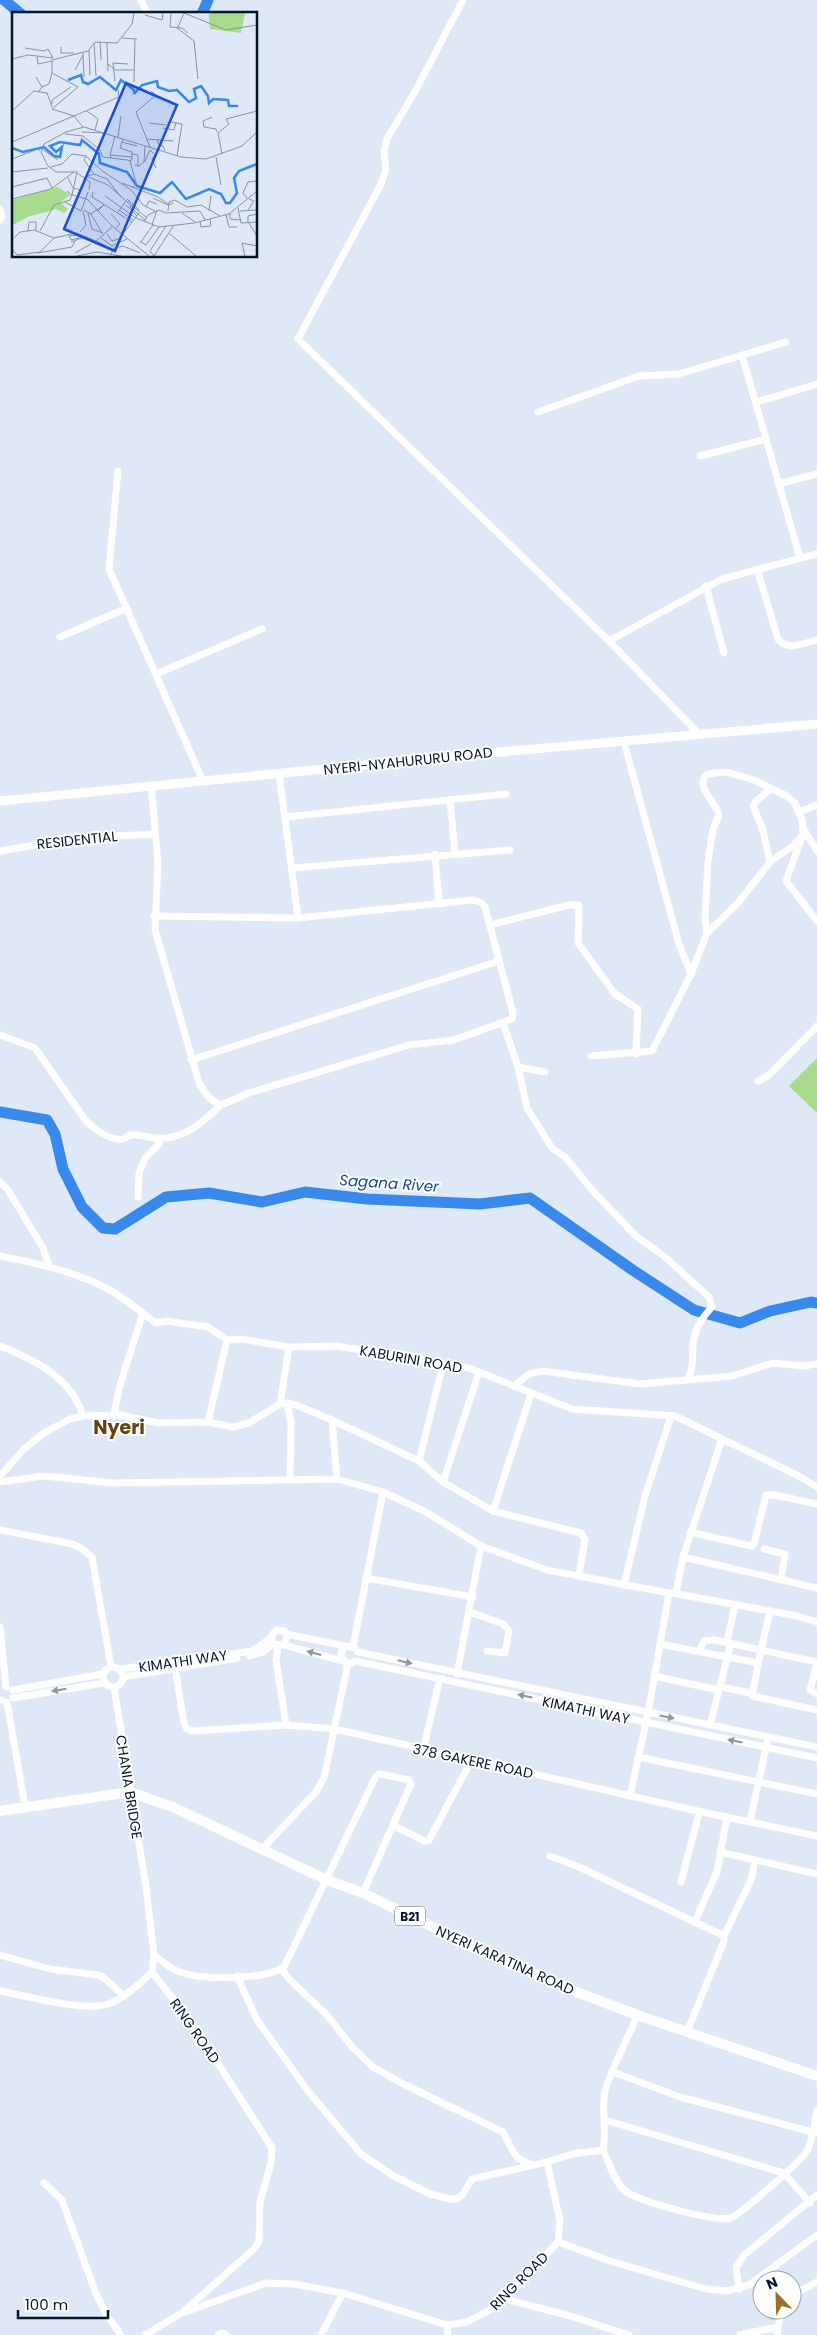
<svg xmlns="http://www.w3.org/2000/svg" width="817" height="2335" viewBox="0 0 817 2335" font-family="Poppins,sans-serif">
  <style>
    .green { fill: #a7dc8d }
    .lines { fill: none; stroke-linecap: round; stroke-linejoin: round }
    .river { stroke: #3988ec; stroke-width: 11 }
    .minor { stroke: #fff; stroke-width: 7 }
    .major { stroke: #fff; stroke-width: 9 }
    .highway { stroke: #fff; stroke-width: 10 }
    .oneway { fill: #8e96a0 }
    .labels { text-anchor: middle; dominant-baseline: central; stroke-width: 4; stroke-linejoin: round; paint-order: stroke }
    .shield { fill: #fff; stroke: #4f5b6b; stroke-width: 1 }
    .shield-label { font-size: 12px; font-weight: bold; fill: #04152c }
    .street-label { font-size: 14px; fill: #04152c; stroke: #fff }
    .water-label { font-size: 15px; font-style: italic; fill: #144988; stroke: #fff }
    .district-label { font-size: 19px; font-weight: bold; fill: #63430b; stroke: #fff }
    .inset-river { fill: none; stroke: #3988ec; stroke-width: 2.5 }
    .inset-road { fill: none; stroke: #8794a5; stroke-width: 1 }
    .view { fill: #1d4ed8; fill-opacity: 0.15; stroke: #1d4ed8; stroke-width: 2.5 }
    .inset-edge { fill: none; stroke: #04152c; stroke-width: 2.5 }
  </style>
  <rect width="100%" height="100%" fill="#dee8f6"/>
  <path class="green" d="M817 1058V1113L789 1086Z"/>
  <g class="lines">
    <g class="river">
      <path d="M4 0 21 14"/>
      <path d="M202 14 208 0"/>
      <path d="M0 1112 47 1120 55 1134 63 1169 82 1207 103 1228 115 1229 166 1197 209 1193 262 1202 305 1192 367 1199 480 1204 530 1198 634 1271 694 1310 740 1323 770 1311 811 1302 817 1303"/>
    </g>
    <g class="minor">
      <path d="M141 0 147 12"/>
      <path d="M463 0 417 88 387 139 384 152 386 169 381 184 298 339 609 641 699 734"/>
      <path d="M0 209 2 216 0 220"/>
      <path d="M742 355 800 558"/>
      <path d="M757 402 817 384"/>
      <path d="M538 412 639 376 679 374 786 342"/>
      <path d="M700 456 766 439"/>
      <path d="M118 471 109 569 203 781"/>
      <path d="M778 484 817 474"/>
      <path d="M757 569 778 639C788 652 803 643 817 640"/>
      <path d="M706 586 724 653"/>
      <path d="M60 637 127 608"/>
      <path d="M609 641 722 579 817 554"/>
      <path d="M156 674 262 629"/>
      <path d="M624 742 679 944 691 974"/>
      <path d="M151 785 158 863 155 930 199 1083C204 1092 210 1101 221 1105L249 1093 409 1045 454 1040 512 1019 513 1013 485 907 482 903 473 900 298 918 279 773"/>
      <path d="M450 800 455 853"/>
      <path d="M799 812 817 805"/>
      <path d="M286 817 506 794"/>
      <path d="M803 828 817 851"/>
      <path d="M0 851 77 838 155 834"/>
      <path d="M435 854 439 904"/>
      <path d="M770 862 763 830 753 806 757 800 771 789"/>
      <path d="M292 868 510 850"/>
      <path d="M154 916 298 918"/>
      <path d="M490 925 569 905H579L578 943 615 994 638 1009 636 1054"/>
      <path d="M707 933 738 903 770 862 793 846 801 837"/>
      <path d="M503 1023 518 1067 527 1108 552 1148 566 1158 592 1190 636 1236 664 1256 709 1297 712 1307C701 1319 694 1330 693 1346 692 1360 694 1368 687 1380"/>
      <path d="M0 1035 35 1048 86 1121C94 1129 110 1141 123 1139 126 1138 128 1136 130 1135 138 1134 149 1138 157 1138 184 1140 203 1122 221 1105"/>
      <path d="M591 1056 652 1051 691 974 707 933 705 919 708 861 713 829 719 815C716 802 694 786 707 774L726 772 754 780 787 796 795 803 802 820 803 834 786 881 817 921"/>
      <path d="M191 1060 499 961"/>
      <path d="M518 1067 545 1072"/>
      <path d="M758 1081 768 1076 817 1026"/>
      <path d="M0 1182 8 1190 43 1248 49 1266"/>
      <path d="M138 1197 139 1173 145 1158 159 1144V1138"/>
      <path d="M0 1256C39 1264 80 1272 115 1293 129 1302 142 1313 156 1323L166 1321 208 1327 227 1340 241 1339 289 1347 337 1346 469 1368 572 1409 675 1416 797 1475 817 1487"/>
      <path d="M0 1346C35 1360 71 1377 83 1416"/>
      <path d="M514 1386 529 1374 542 1371 640 1384 732 1376 773 1363 803 1366 817 1364"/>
      <path d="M287 1403 291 1423 290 1479"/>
      <path d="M280 1404 289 1347"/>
      <path d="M114 1414 120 1385 143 1313"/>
      <path d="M332 1420 337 1479"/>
      <path d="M208 1422 227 1340"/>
      <path d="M419 1461 443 1364"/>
      <path d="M0 1476 24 1449 44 1433 70 1419 83 1416 120 1415 158 1423 208 1422 233 1427 249 1423 280 1404 287 1403 296 1405 332 1420 419 1461 443 1482 493 1511 581 1533 585 1540 579 1575"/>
      <path d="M0 1482 44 1476 114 1483 337 1479 383 1492 426 1512 481 1546 547 1570 669 1593 648 1713 630 1796"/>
      <path d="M443 1482 479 1372"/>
      <path d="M493 1511 531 1394"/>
      <path d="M0 1530 72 1544 81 1548 92 1557 111 1666"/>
      <path d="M690 1532 751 1546 754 1544 766 1495H775L817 1504"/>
      <path d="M764 1549 785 1554 781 1580"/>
      <path d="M683 1557 817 1588"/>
      <path d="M366 1578 473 1597"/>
      <path d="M624 1585 645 1496 671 1416"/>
      <path d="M672 1593 797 1616 817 1622"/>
      <path d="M676 1593 683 1557 722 1439"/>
      <path d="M770 1611 761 1650 817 1662"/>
      <path d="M470 1612 503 1624 509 1631 505 1653 487 1651"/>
      <path d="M0 1627 6 1687"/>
      <path d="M286 1634 355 1648"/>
      <path d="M727 1642 735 1605"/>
      <path d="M660 1644 758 1663"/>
      <path d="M284 1645 343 1661"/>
      <path d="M278 1646 276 1660 286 1725"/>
      <path d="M345 1647 341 1652 342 1658 346 1662 352 1663"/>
      <path d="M353 1647 383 1492"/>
      <path d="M699 1651 704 1641 714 1640 761 1650 752 1696 817 1710"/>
      <path d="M358 1652 817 1747"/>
      <path d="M250 1656 263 1652 274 1644"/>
      <path d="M355 1661 817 1758"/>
      <path d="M817 1663 810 1690 817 1694"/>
      <circle cx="113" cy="1677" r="10"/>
      <path d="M175 1668 184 1723 187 1729 192 1731 286 1725 335 1729 702 1812 817 1836"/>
      <path d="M120 1669 252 1651 271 1638 273 1634 277 1630 284 1631 287 1637 284 1645 274 1644 271 1638"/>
      <path d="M457 1674 481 1546"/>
      <path d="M654 1676 718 1690"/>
      <path d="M123 1677 237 1658"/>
      <path d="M721 1687 751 1693"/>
      <path d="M13 1690 102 1674"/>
      <path d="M13 1698 104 1683"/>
      <path d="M0 1700H1"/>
      <path d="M7 1702 25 1806"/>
      <path d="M710 1725 731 1643"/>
      <path d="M423 1750 440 1678"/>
      <path d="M638 1757 817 1794"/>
      <path d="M750 1821 767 1743"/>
      <path d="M394 1826 425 1841 429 1840 471 1761"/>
      <path d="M263 1848 315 1793 324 1778 348 1663"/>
      <path d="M720 1852 817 1874"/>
      <path d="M550 1856 579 1867 724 1936V1941L687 2032"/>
      <path d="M681 1882 698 1817"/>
      <path d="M695 1921 717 1872 727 1817"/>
      <path d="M724 1936 751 1880 755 1860"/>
      <path d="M0 1955 50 1969 98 1975 103 1977 123 1995"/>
      <path d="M154 1955C162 1961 170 1969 180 1972 201 1980 265 1980 284 1967L376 1776 380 1774 409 1780 411 1784 363 1893"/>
      <path d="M281 1968 289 1979 327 2015 353 2048 373 2067 403 2084 503 2132 514 2153 519 2159 532 2165"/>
      <path d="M152 1972 193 2024 272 2148 271 2163 260 2202 259 2241 254 2249 185 2310"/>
      <path d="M237 1976 257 2020 308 2091 361 2154 392 2175 430 2194 450 2199H457L463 2194 472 2179 547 2162"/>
      <path d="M0 1991C26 1996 85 2012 108 2004 124 1999 140 1983 152 1972L154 1955 146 1887 114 1687"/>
      <path d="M613 2072 680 2097 816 2133"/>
      <path d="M605 2120 784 2173 810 2203"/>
      <path d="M603 2150C609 2162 614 2181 624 2190 636 2201 714 2222 730 2218 739 2216 802 2160 807 2151 813 2139 815 2123 817 2110"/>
      <path d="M44 2183 62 2200 95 2291 106 2314 121 2335"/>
      <path d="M558 2242 610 2261 706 2289 727 2291 749 2285 817 2235"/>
      <path d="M739 2289 736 2268 744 2255 817 2195"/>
      <path d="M792 2295 817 2282"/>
      <path d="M505 2299 567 2315 629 2335"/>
      <path d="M447 2325 448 2335"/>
      <path d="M145 2335 180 2314 266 2283 294 2284 343 2293 447 2325 467 2322 499 2305 558 2242 560 2221 547 2162 572 2154 603 2150C607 2130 601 2111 605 2091 610 2070 629 2038 637 2015"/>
      <path d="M218 2335 222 2333 226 2335"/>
      <path d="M321 2335 343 2293"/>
      <path d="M740 2335 778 2327"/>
      <path d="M777 2335 781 2310"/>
    </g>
    <path class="major" d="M0 801 455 756 817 724"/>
    <path class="highway" d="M0 1811 130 1792 175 1808 327 1880 363 1893 484 1952 577 1992 637 2015 817 2076"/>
  </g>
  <defs><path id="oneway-solid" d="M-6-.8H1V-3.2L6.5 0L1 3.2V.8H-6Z" transform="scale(1.25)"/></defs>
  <g class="oneway">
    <use href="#oneway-solid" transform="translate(314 1653) rotate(-165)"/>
    <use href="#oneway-solid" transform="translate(405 1662) rotate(13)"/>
    <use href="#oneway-solid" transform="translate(59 1690) rotate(171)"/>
    <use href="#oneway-solid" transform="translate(525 1696) rotate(-168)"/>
    <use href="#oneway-solid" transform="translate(667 1717) rotate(11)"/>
    <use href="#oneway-solid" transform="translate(735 1741) rotate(-169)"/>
  </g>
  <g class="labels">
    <rect class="shield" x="395" y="1906.5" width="30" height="19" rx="4"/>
    <g class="shield-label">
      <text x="410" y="1916">B21</text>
    </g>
    <g class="street-label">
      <text transform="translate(408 761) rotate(-6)">NYERI-NYAHURURU ROAD</text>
      <text transform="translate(77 840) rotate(-6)">RESIDENTIAL</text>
      <text transform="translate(411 1359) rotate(10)">KABURINI ROAD</text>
      <text transform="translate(183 1661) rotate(-8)">KIMATHI WAY</text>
      <text transform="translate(586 1710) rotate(12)">KIMATHI WAY</text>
      <text transform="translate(473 1761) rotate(12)">378 GAKERE ROAD</text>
      <text transform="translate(129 1787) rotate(81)">CHANIA BRIDGE</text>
      <text transform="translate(505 1960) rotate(24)">NYERI KARATINA ROAD</text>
      <text transform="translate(195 2031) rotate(55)">RING ROAD</text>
      <text transform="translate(519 2281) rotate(-45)">RING ROAD</text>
    </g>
    <g class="water-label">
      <text transform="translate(389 1183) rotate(4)">Sagana River</text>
    </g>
    <g class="district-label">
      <text x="119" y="1427">Nyeri</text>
    </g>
  </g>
  <g transform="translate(12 12)">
    <rect width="245" height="245" fill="#dee8f6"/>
    <path d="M45 175 59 183 48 190 56 197 52 201 44 197 18 204 0 213V188Z" fill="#a7dc8d"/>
    <path d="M197 1H236H233L229 21 198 17ZM35 190 34 196 13 197 3 201 0 199 6 193ZM34 198 36 200 15 203 0 214 1 209 14 201Z" fill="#a7dc8d"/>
    <path class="inset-river" d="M56 68 69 63 71 70 76 72 88 65 104 78 109 68 122 78V82M122 82 130 73 145 69 146 75 157 79 165 78 177 90 184 86 182 77 189 74 196 84 197 91 201 87 216 88 217 94H226M0 136 11 140 32 135 42 144 48 145 50 135 44 140 38 134 48 130 68 133 70 128 87 142 88 151 115 160 125 174 148 181 160 170 174 187 197 177 209 182 214 191H218L225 181 222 166 227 159 245 152"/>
    <path class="inset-road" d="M159 1 158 15 170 16 176 21M172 1 214 18 245 13M133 3 150 8 151 1M164 15 182 29 186 67M166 15 172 1M110 26 125 27M88 30 89 48M82 31 84 64M95 31 96 59M49 35V41H62M13 36 32 39 36 37 41 46M77 38 78 63M71 41 72 65M25 45 26 52 40 49M0 47 16 43 41 46M96 52 103 58H122M63 58 71 43M24 65 30 75 27 79M103 69 101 51 116 52M122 70 123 27M30 75 37 72 40 61M40 92V88L59 75M0 99 22 79 35 81 40 95M75 99 86 107 83 118M200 105 191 109 192 115 204 117 205 120M159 110 170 112 165 144M137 111 154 113M71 115 62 104 40 97 66 75 40 61V48L76 39 83 30 105 31 120 12 122 1M72 115 169 145 194 147 230 134 245 120M72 115 54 120 32 132 29 140 36 154 44 160H65L60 183 75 187 100 214 137 244M151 116 162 118 164 110M70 120 91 121M53 122 71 124 88 138 91 145 99 146M106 125 109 104M111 127 108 136 120 140V145M135 127 161 129M146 127V132L151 134 153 139M0 130 107 85 106 78M110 130 125 134M138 135 124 100 144 83 139 79M30 137 46 148M120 142 126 143V153M210 142 206 121 217 112 214 107 245 99M98 143 99 146 115 148 119 149 120 145M98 143 120 145M98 143 103 124M74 144 72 148 82 162M204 145 209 173M0 147 26 137 28 139M118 149 124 171 120 176M132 150 133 134M123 153 127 154 133 149 138 138 143 143 140 147 144 156M39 155 50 152 60 142 74 144 89 158 119 178 131 193 143 199M0 160 36 156M65 161 78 170 77 178M74 164 96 173 114 189 106 200M56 166 61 176 69 178M110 171 146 185 156 192M0 175 35 166 40 176M70 177 73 165 82 162 95 167 109 185M81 180 80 185 120 210M93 184 124 206 147 215 182 211 217 202 245 179M141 186 156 193 161 191M235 186 231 181 236 170 245 169M0 187 39 177 62 160M115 187 127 198M114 189 134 205M53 190 69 199M114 193 125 204M119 193 118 195 133 208M134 195 137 189 145 192M226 196 229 211 245 210M72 198 79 202 92 193 86 199M107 198 121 208M236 198 242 189 237 187M69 199 76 180M156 199 157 190 163 188 175 195 189 193 208 204M197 199 199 184M228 199 245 198M76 201 80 217 91 221M170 201 183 210M218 201V207L229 208M79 202 90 221M99 202 108 212 104 216M214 203 217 215H225M188 209 189 215 199 214 198 207M132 210 136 203 147 198 154 201 188 199 193 208M236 211V204L245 202M237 211 245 224M140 213 145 198M16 219 17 210H24V218M28 219 42 193 58 188 60 183 55 179M68 220 74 213 71 199M56 222 59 228 67 226 66 223 58 224M95 222 100 229 107 227 127 201M158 222 184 244M89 226 100 234 115 227M0 228 8 220 22 218 42 226M85 229 101 238M59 230 75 224M129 230 134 233 147 215M128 231 141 213M0 237 5 243 28 240 42 226 64 221 84 229 100 215M26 241 60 235 63 229M63 241 79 232M99 242 102 236 111 234 128 241M65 244 84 240 109 244M142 244 162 213M142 244 138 239 154 214M233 244 230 231 245 234"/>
    <path class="view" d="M114 71 165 93 103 239 52 217Z"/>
    <rect width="245" height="245" class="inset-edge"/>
  </g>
  <g transform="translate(777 2295) rotate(337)"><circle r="24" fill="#ffffff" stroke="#9ba1ab"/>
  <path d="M0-4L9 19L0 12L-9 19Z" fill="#9e7022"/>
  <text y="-8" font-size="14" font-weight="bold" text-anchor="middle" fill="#04152c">N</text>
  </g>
  <path d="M18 2310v8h90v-8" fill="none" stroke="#04152c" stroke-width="2.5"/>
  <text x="25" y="2310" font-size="15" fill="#04152c" stroke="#ffffff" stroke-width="4" paint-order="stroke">100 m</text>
</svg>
